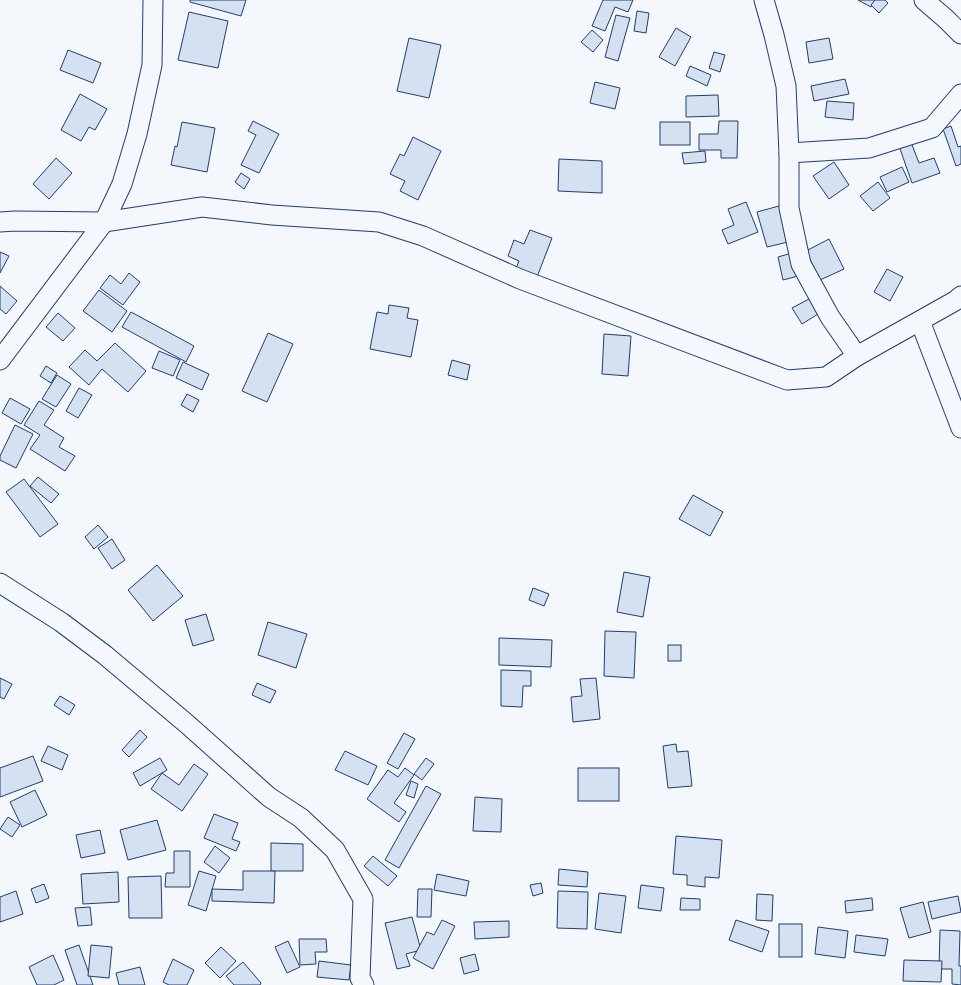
<svg xmlns="http://www.w3.org/2000/svg" width="961" height="985" viewBox="0 0 961 985" font-family="Roboto,sans-serif">
  <style>
    .building { fill: #d5e0f0; stroke: #1d3f73 }
    .lines { fill: none; stroke-linecap: round; stroke-linejoin: round }
    .minor-casing { stroke: #1d3f73; stroke-width: 21 }
    .minor { stroke: #f4f7fb; stroke-width: 19 }
  </style>
  <rect width="100%" height="100%" fill="#f4f7fb"/>
  <g class="building">
    <path d="M190 0H246L241 16 190 2Z"/>
    <path d="M603 0H633L628 12 615 7 605 31 592 26Z"/>
    <path d="M858 0H875L871 7Z"/>
    <path d="M875 0H885L888 3 879 13 871 5Z"/>
    <path d="M637 11 649 13 646 33 634 31Z"/>
    <path d="M189 12 228 21 218 68 178 60Z"/>
    <path d="M616 15 630 18 618 61 605 57Z"/>
    <path d="M676 28 691 37 675 66 659 57Z"/>
    <path d="M592 30 603 40 593 52 581 42Z"/>
    <path d="M409 38 441 45 429 98 397 91Z"/>
    <path d="M829 38 833 59 809 63 806 42Z"/>
    <path d="M68 50 101 63 93 83 60 70Z"/>
    <path d="M714 52 725 55 720 72 709 68Z"/>
    <path d="M690 66 711 75 707 86 686 76Z"/>
    <path d="M845 79 849 94 814 101 811 86Z"/>
    <path d="M595 82 620 88 615 109 590 103Z"/>
    <path d="M80 94 107 109 95 130 89 127 81 141 61 130Z"/>
    <path d="M718 95 719 116 686 117V96Z"/>
    <path d="M827 101 854 103 853 120 825 117Z"/>
    <path d="M253 121 279 134 259 173 241 165 256 135 248 131Z"/>
    <path d="M719 121H738L737 158H721V150H699V134H718Z"/>
    <path d="M182 122 215 128 207 172 171 165 175 146 177 147Z"/>
    <rect x="660" y="122" width="30" height="23"/>
    <path d="M951 126 958 147 961 146V164L956 166 943 129Z"/>
    <path d="M413 137 441 151 418 200 400 191 405 181 390 174 400 154 404 156Z"/>
    <path d="M911 142 919 163 934 158 940 173 912 183 899 146Z"/>
    <path d="M705 151 706 162 684 164 682 153Z"/>
    <path d="M56 158 72 173 49 199 33 184Z"/>
    <path d="M559 159 602 161V193L558 191Z"/>
    <path d="M834 162 849 185 829 199 813 176Z"/>
    <path d="M902 167 909 182 887 192 880 177Z"/>
    <path d="M241 173 250 179 244 189 235 182Z"/>
    <path d="M878 182 890 198 873 211 860 196Z"/>
    <path d="M746 202 758 232 728 244 722 230 734 225 728 209Z"/>
    <path d="M779 206 788 242 767 247 757 212Z"/>
    <path d="M530 230 552 238 537 277 516 268 519 261 508 256 514 240 524 244Z"/>
    <path d="M829 239 844 269 820 280 806 251Z"/>
    <path d="M0 252 9 256 0 273Z"/>
    <path d="M792 253 798 276 783 280 778 257Z"/>
    <path d="M887 269 903 277 890 301 874 292Z"/>
    <path d="M129 273 140 282 123 305 100 288 110 275 121 284Z"/>
    <path d="M0 286 17 301 6 314 0 309Z"/>
    <path d="M99 290 127 311 112 332 83 311Z"/>
    <path d="M809 299 818 314 802 324 792 308Z"/>
    <path d="M389 305 409 308 407 318 418 320 411 357 370 349 377 312 388 314Z"/>
    <path d="M131 312 194 346 186 362 122 327Z"/>
    <path d="M58 313 75 328 63 341 46 327Z"/>
    <path d="M268 333 293 344 267 402 242 391Z"/>
    <path d="M604 334 631 336 628 376 602 374Z"/>
    <path d="M115 343 146 371 128 392 102 369 89 385 69 367 85 350 97 361Z"/>
    <path d="M159 351 180 360 173 376 152 368Z"/>
    <path d="M452 360 470 365 467 380 448 375Z"/>
    <path d="M183 362 209 374 202 390 176 378Z"/>
    <path d="M46 366 57 373 51 383 40 376Z"/>
    <path d="M57 375 71 384 56 407 42 399Z"/>
    <path d="M79 388 92 395 78 418 66 411Z"/>
    <path d="M187 394 199 400 193 412 181 405Z"/>
    <path d="M10 398 30 409 21 424 2 413Z"/>
    <path d="M39 401 54 410 44 425 64 438 59 447 75 456 65 471 30 449 40 435 24 425Z"/>
    <path d="M15 425 33 434 16 468 0 460V456Z"/>
    <path d="M38 477 59 494 51 503 30 486Z"/>
    <path d="M24 479 58 524 40 537 6 492Z"/>
    <path d="M693 495 723 512 710 536 679 519Z"/>
    <path d="M98 525 108 537 94 549 85 537Z"/>
    <path d="M112 539 125 560 112 569 98 548Z"/>
    <path d="M157 565 183 596 153 621 128 590Z"/>
    <path d="M624 572 650 577 643 617 617 612Z"/>
    <path d="M533 588 549 594 544 606 529 600Z"/>
    <path d="M206 614 214 640 193 646 185 620Z"/>
    <path d="M268 622 307 634 296 668 258 655Z"/>
    <path d="M605 631 636 632 634 678 604 676Z"/>
    <path d="M499 638 552 640 551 667 499 665Z"/>
    <rect x="668" y="645" width="13" height="16"/>
    <path d="M501 670 531 671V686H523L522 707 501 706Z"/>
    <path d="M0 678 12 684 4 699 0 697Z"/>
    <path d="M596 678 600 719 573 722 571 697 582 696 580 679Z"/>
    <path d="M257 683 276 691 270 703 252 695Z"/>
    <path d="M60 696 75 705 69 715 54 705Z"/>
    <path d="M140 730 147 737 129 757 122 750Z"/>
    <path d="M404 733 415 739 398 769 387 763Z"/>
    <path d="M676 744 677 752 688 751 692 786 668 788 663 746Z"/>
    <path d="M48 746 68 755 62 770 41 761Z"/>
    <path d="M345 751 377 766 368 785 335 770Z"/>
    <path d="M33 756 43 781 0 797V768Z"/>
    <path d="M160 758 167 770 140 786 133 773Z"/>
    <path d="M426 758 434 764 422 780 414 774Z"/>
    <path d="M194 764 208 774 182 811 151 789 162 773 179 785Z"/>
    <path d="M405 768 414 775 394 803 406 812 399 822 367 799 388 770 398 777Z"/>
    <rect x="578" y="768" width="41" height="33"/>
    <path d="M411 781 418 784 414 798 406 795Z"/>
    <path d="M426 786 441 794 399 868 385 860Z"/>
    <path d="M35 790 47 815 22 827 10 802Z"/>
    <path d="M475 797 502 799 501 832 473 831Z"/>
    <path d="M214 814 238 823 232 839 240 842 236 851 204 838Z"/>
    <path d="M8 817 20 825 12 837 0 829Z"/>
    <path d="M157 820 166 850 128 860 120 830Z"/>
    <path d="M100 830 105 853 81 858 76 835Z"/>
    <path d="M676 836 722 840 719 878 705 877V887L687 885V875L673 874Z"/>
    <path d="M271 843 303 844V871H271Z"/>
    <path d="M215 846 230 858 219 873 204 862Z"/>
    <path d="M174 851H190V887H165L166 873H174Z"/>
    <path d="M373 856 397 876 388 886 364 866Z"/>
    <path d="M559 869 588 872 587 887 558 885Z"/>
    <path d="M199 871 216 876 206 911 188 905Z"/>
    <path d="M243 871H275L274 903 212 901V889L243 890Z"/>
    <path d="M118 872 119 902 83 904 81 874Z"/>
    <path d="M437 874 469 881 466 896 434 890Z"/>
    <path d="M161 876 162 918H129L128 877Z"/>
    <path d="M541 883 543 893 533 896 530 885Z"/>
    <path d="M44 884 49 898 36 903 31 889Z"/>
    <path d="M641 885 664 888 661 911 638 908Z"/>
    <path d="M418 889H432L431 917H417Z"/>
    <path d="M16 891 23 914 0 922V897Z"/>
    <path d="M558 891 588 892 587 929 557 928Z"/>
    <path d="M599 893 626 896 621 933 595 929Z"/>
    <path d="M757 894 773 895 772 921 756 920Z"/>
    <path d="M958 896 961 912 932 919 928 902Z"/>
    <path d="M681 898 700 899V910H680Z"/>
    <path d="M872 898 873 910 846 913 845 901Z"/>
    <path d="M923 902 931 932 909 938 900 908Z"/>
    <path d="M90 907 92 925 78 926 75 908Z"/>
    <path d="M412 917 421 950 406 954 410 966 397 969 385 923Z"/>
    <path d="M442 920 455 926 433 969 413 958 427 932 434 935Z"/>
    <path d="M736 920 769 931 762 952 729 940Z"/>
    <path d="M509 921V937L475 939 474 922Z"/>
    <rect x="779" y="924" width="23" height="33"/>
    <path d="M818 927 848 931 845 958 815 954Z"/>
    <path d="M940 930 960 931 959 966H961V985L952 984V969H939Z"/>
    <path d="M856 935 888 939 885 956 854 952Z"/>
    <path d="M299 939H326L327 952H315L316 964 300 965Z"/>
    <path d="M288 941 300 967 287 973 275 947Z"/>
    <path d="M79 945 93 985H77L65 950Z"/>
    <path d="M91 945 112 947 109 978 88 976Z"/>
    <path d="M221 947 236 961 220 978 205 963Z"/>
    <path d="M475 954 479 970 464 974 460 958Z"/>
    <path d="M53 955 64 980 54 985H37L29 967Z"/>
    <path d="M173 959 194 970 187 985H169L163 982Z"/>
    <path d="M904 960 942 961 941 982 903 981Z"/>
    <path d="M319 961 351 965 349 980 317 977Z"/>
    <path d="M243 962 261 983 260 985H234L226 976Z"/>
    <path d="M140 967 145 985H119L116 973Z"/>
  </g>
  <g class="lines">
    <g class="minor-casing">
      <g id="minor">
        <path d="M764 0 774 35 786 86 789 153V208L801 264 830 317 857 356"/>
        <path d="M924 0 946 19 961 34"/>
        <path d="M789 153 869 148 932 128 961 94"/>
        <path d="M0 222 15 221 104 222 202 207 272 215 379 222 423 236 520 279 787 380 826 377 857 356 955 301 961 296"/>
        <path d="M920 321 961 428"/>
        <path d="M0 360 104 222 122 184 137 134 152 65 153 0"/>
        <path d="M0 583 61 622 105 655 187 724 269 797 301 818 335 850 363 899 360 978 364 985"/>
      </g>
    </g>
    <use href="#minor" class="minor"/>
  </g>
</svg>
